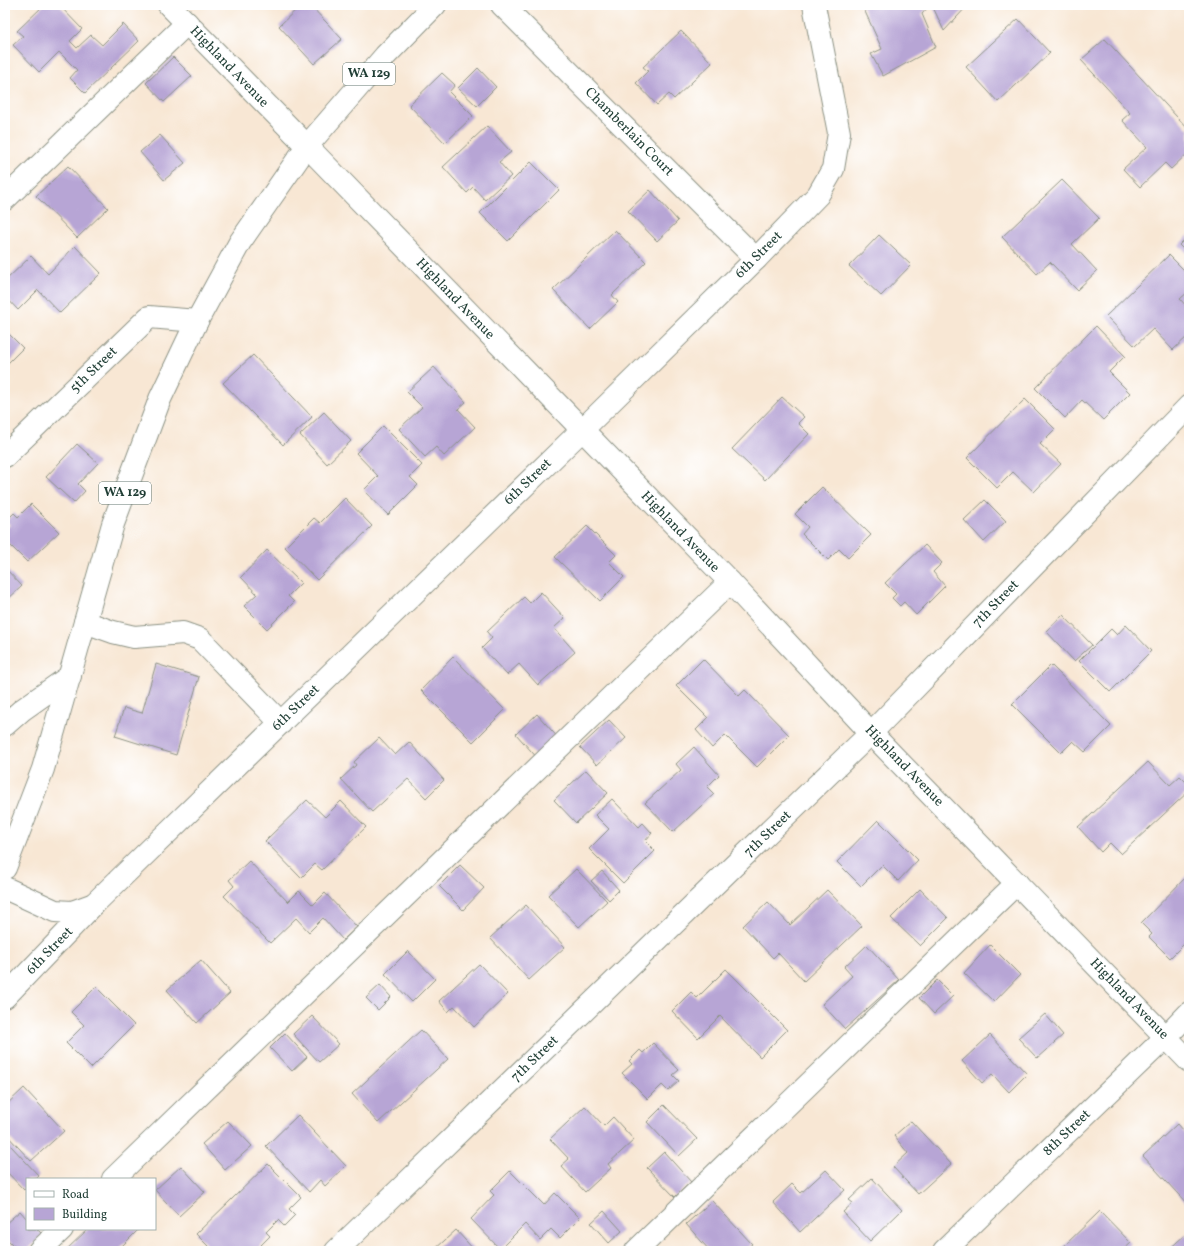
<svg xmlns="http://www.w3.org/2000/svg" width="1194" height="1256" viewBox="0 0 1194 1256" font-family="Vollkorn,serif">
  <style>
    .building { fill: #b7a5d5 }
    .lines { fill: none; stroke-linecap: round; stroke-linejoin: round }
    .minor-casing { stroke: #8c9284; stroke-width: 24 }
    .major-casing { stroke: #8c9284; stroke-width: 24 }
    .minor { stroke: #fff; stroke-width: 22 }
    .major { stroke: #fff; stroke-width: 22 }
    .labels { text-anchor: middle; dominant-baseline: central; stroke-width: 4; stroke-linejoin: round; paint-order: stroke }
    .shield { fill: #fff; stroke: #627771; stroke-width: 1 }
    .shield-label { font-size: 13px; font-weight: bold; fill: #1f3d34 }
    .street-label { font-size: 14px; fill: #1f3d34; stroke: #fff }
  </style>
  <rect width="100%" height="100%" fill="#fff"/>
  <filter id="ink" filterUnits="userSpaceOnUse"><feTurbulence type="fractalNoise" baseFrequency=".025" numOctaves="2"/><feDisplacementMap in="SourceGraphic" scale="8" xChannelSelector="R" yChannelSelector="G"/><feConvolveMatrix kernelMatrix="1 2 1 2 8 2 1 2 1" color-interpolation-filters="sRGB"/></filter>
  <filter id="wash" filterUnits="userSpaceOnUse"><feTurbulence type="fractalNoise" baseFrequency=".012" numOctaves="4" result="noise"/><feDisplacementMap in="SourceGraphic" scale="16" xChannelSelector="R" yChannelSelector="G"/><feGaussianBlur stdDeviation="0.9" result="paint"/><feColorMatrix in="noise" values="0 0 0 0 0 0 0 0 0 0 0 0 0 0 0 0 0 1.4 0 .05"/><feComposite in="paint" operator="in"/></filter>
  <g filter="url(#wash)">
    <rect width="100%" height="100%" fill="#f8e7d4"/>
    <g id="blocks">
      <g class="building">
        <path d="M44 5H59L82 29 70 41 77 48 91 35 102 45 123 24 139 41 85 93 70 78 77 70 59 52 39 72 13 45 23 36 17 31Z"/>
        <path d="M301 5H310L342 39 314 64 279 26Z"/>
        <path d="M862 5H930L922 14 936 47 883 76 871 54 882 49Z"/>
        <path d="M932 5H968L944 31Z"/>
        <path d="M1018 19 1050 53 998 102 966 67Z"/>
        <path d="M681 31 712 63 674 99 669 94 657 105 636 83 648 71 643 67Z"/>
        <path d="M1105 39 1189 130V152L1171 169 1165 163 1140 187 1123 169 1147 147 1122 120 1130 113 1081 60Z"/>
        <path d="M173 57 192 76 164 102 146 83Z"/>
        <path d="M478 68 496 87 477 106 458 88Z"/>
        <path d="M442 73 455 85 449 92 473 116 445 143 409 105Z"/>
        <path d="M487 126 511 152 499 162 511 176 485 200 473 187 467 193 443 167Z"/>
        <path d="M160 135 185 163 164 180 140 152Z"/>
        <path d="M531 162 559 190 508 241 480 213Z"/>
        <path d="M68 166 108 208 77 238 36 196Z"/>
        <path d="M1062 180 1099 218 1072 244 1097 271 1077 290 1050 262 1037 274 1002 237Z"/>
        <path d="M650 190 678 221 657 241 628 211Z"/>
        <path d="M615 230 646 262 612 295 618 302 590 329 553 290Z"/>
        <path d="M879 235 911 265 881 296 849 266Z"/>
        <path d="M1189 235V255L1179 245Z"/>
        <path d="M75 246 101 273 60 313 38 290 18 310 5 296V281L31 256 48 274Z"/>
        <path d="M1169 255 1189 275V291L1180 299 1189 309V335L1173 350 1153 329 1135 346 1106 316Z"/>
        <path d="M1096 326 1125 356 1109 372 1130 393 1103 420 1082 400 1065 418 1035 388Z"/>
        <path d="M5 330 23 348 5 366Z"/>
        <path d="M253 355 312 417 283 445 223 383Z"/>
        <path d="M434 367 466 402 458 409 475 427 444 456 436 447 425 457 399 429 422 407 407 392Z"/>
        <path d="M782 397 804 417 798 423 809 434 765 480 732 449Z"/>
        <path d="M1025 399 1055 429 1040 444 1061 464 1034 492 1013 472 997 488 967 458Z"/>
        <path d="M324 412 351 441 327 464 300 435Z"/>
        <path d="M383 426 422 465 410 477 418 485 388 515 364 490 378 476 356 453Z"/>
        <path d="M77 444 98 463 78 484 85 491 74 503 46 477Z"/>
        <path d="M822 487 871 535 848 558 839 549 828 560 802 534 808 527 795 514Z"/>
        <path d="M345 498 372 526 317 580 285 547 314 518 320 523Z"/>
        <path d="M985 500 1006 521 984 542 964 520Z"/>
        <path d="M31 504 59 532 27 562 5 540V529L10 525 6 521 14 513 18 517Z"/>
        <path d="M587 526 616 555 609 562 624 577 600 601 555 557Z"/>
        <path d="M925 545 942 563 933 572 945 586 916 615 904 602 900 606 892 598 896 594 885 583Z"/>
        <path d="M267 550 301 583 288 596 294 602 267 629 244 606 257 594 241 577Z"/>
        <path d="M5 568 22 586 5 602Z"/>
        <path d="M541 592 565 618 554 628 575 652 538 685 519 664 507 675 482 648 492 638 487 632 524 597 530 603Z"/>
        <path d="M1063 615 1092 645 1074 661 1046 631Z"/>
        <path d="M1126 625 1151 651 1110 692 1079 661 1111 629 1117 635Z"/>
        <path d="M453 657 505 710 473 742 421 690Z"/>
        <path d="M703 659 739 696 745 690 789 735 757 767 725 735 712 748 696 730 708 718 676 686Z"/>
        <path d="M156 664 199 677 176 755 115 736 124 708 142 713Z"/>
        <path d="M1051 665 1111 726 1085 752 1073 741 1061 753 1012 704Z"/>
        <path d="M537 714 560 740 539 760 516 734Z"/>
        <path d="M609 720 626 738 597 765 580 747Z"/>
        <path d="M379 738 395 755 409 742 444 780 426 798 408 779 372 812 341 779 356 765 354 762Z"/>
        <path d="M694 747 719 775 707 787 714 794 673 832 645 803 681 770 676 764Z"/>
        <path d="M1148 762 1170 785 1180 776 1189 785V791L1121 854 1110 843 1101 852 1078 827Z"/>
        <path d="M586 770 608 793 576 823 554 800Z"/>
        <path d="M612 799 639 827 643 823 652 833 645 841 655 851 623 883 589 849 609 829 595 815Z"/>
        <path d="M307 800 325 817 341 801 366 827 322 870 315 864 301 878 265 841Z"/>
        <path d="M878 820 918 860 898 881 882 865 861 886 837 862Z"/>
        <path d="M249 861 288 902 299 891 313 905 325 893 357 927 343 940 323 918 309 932 296 918 270 943 224 896 234 886 229 880Z"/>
        <path d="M460 865 484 888 463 910 439 886Z"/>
        <path d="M576 869 607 901 579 927 548 895Z"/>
        <path d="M602 871 619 890 609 900 591 881Z"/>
        <path d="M1189 874V939L1170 958 1149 937 1152 934 1141 923Z"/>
        <path d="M920 889 948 918 920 946 891 918Z"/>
        <path d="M827 890 862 926 804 981 778 953 773 958 743 926 768 902 790 925Z"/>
        <path d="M526 905 565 947 529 980 490 938Z"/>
        <path d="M867 945 899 980 845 1029 822 1004 852 976 844 967Z"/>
        <path d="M990 945 1020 975 994 1002 964 973Z"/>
        <path d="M408 951 435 979 412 1002 385 974Z"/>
        <path d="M201 960 230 993 197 1023 167 990Z"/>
        <path d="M479 964 508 994 474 1027 454 1006 448 1012 439 1001Z"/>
        <path d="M726 969 787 1030 760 1057 720 1016 698 1038 672 1011 691 992 697 998Z"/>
        <path d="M937 980 953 996 934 1014 919 998Z"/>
        <path d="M380 985 391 997 378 1010 366 998Z"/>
        <path d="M96 987 134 1025 91 1068 66 1043 84 1025 71 1012Z"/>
        <path d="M1045 1014 1063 1035 1037 1058 1018 1038Z"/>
        <path d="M312 1016 339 1044 319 1062 293 1034Z"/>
        <path d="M421 1030 448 1059 378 1123 352 1094Z"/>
        <path d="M285 1033 307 1057 292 1071 270 1048Z"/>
        <path d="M990 1035 1027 1074 1009 1092 992 1074 982 1083 962 1061Z"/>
        <path d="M653 1043 679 1070 673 1075 679 1081 668 1091 662 1085 648 1099 622 1073 632 1064 629 1061 640 1050 643 1053Z"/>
        <path d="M24 1088 64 1131 31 1161 5 1133V1106Z"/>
        <path d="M664 1105 697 1139 679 1156 647 1122Z"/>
        <path d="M585 1106 604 1126 613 1117 634 1140 608 1164 611 1168 585 1192 561 1166 569 1159 550 1139Z"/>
        <path d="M298 1115 346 1166 325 1186 320 1180 309 1192 266 1146Z"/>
        <path d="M228 1121 252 1146 225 1170 202 1144Z"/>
        <path d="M911 1121 951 1164 918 1194 893 1167 908 1153 894 1136Z"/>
        <path d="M1177 1124 1189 1138V1206L1143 1156Z"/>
        <path d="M10 1145 39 1176 36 1179H27V1187L24 1190 5 1170V1149Z"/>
        <path d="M664 1152 691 1182 675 1197 647 1168Z"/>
        <path d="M268 1164 301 1197 289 1209 295 1215 284 1226 278 1220 266 1232 270 1236 257 1249 259 1251H213L196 1234Z"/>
        <path d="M181 1166 205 1192 179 1216 155 1190Z"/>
        <path d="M826 1170 845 1190 800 1232 773 1202 792 1184 801 1193Z"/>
        <path d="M510 1171 544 1205 555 1193 580 1218 560 1238 551 1229 540 1240 525 1224 500 1249 471 1219 494 1195 490 1191Z"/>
        <path d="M872 1178 902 1210 870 1241 843 1212 853 1203 849 1200Z"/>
        <path d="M712 1201 752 1244 744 1251H710L686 1224Z"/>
        <path d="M20 1211 27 1219V1229H37L43 1235 26 1251H19L5 1237V1224Z"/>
        <path d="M604 1211 622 1231 609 1243 591 1223Z"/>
        <path d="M1100 1211 1131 1243 1122 1251H1059Z"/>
        <path d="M88 1229H139L117 1251H65Z"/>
        <path d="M456 1230 475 1251H433Z"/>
        <path d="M1186 1234 1189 1238V1251H1167Z"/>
      </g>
    </g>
  </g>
  <g filter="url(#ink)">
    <use href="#blocks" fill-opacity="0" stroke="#8c9284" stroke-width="1"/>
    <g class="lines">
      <g class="minor-casing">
        <g id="minor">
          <path d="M169 5 307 146"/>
          <path d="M502 5 756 259"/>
          <path d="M5 199 187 23"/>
          <path d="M5 456 149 317 197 321"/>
          <path d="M85 622 113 632 134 637 183 633 200 639 281 723"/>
          <path d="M5 725 22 710 70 676"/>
          <path d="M5 888 55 911 72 912 94 904"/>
          <path d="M5 997 95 903 582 430 756 259 818 195 833 169 839 133 814 5"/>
          <path d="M113 1179 730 582"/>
          <path d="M39 1251 62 1229"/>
          <path d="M336 1251 871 733 1189 406"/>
          <path d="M636 1251 1017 883"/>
          <path d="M944 1251 1166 1037 1189 1013"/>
        </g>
      </g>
      <g class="major-casing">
        <g id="major">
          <path d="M307 146 730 582 871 733 1189 1061"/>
          <path d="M5 868 43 769 113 524 160 399 197 321 240 242 307 146 385 56 435 5"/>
        </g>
      </g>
      <use href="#minor" class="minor"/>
      <use href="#major" class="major"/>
    </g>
  </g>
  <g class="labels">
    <g class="shield">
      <rect x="343" y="63" width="52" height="22" rx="3"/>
      <rect x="99" y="482" width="52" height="22" rx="3"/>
    </g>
    <g class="shield-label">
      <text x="369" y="74">WA 129</text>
      <text x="125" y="493">WA 129</text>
    </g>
    <g class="street-label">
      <text transform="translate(229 67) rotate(46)">Highland Avenue</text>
      <text transform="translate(629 132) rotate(45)">Chamberlain Court</text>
      <text transform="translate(759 255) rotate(-45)">6th Street</text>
      <text transform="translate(455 299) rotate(46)">Highland Avenue</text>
      <text transform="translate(94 370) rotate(-44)">5th Street</text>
      <text transform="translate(528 482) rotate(-44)">6th Street</text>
      <text transform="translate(680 532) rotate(46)">Highland Avenue</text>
      <text transform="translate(996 604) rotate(-46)">7th Street</text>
      <text transform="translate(296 708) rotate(-44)">6th Street</text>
      <text transform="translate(904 766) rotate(46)">Highland Avenue</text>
      <text transform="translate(768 834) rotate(-44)">7th Street</text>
      <text transform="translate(50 951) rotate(-46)">6th Street</text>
      <text transform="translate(1129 999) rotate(46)">Highland Avenue</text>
      <text transform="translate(535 1059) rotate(-44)">7th Street</text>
      <text transform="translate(1067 1133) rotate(-44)">8th Street</text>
    </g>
  </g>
  <rect width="1194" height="1256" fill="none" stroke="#fff" stroke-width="20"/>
  <rect x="26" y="1178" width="130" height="52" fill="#ffffff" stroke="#a5b1ae"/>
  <rect x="34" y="1191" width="20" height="6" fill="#ffffff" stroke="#a5b1ae"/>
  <text x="62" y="1198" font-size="12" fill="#1f3d34">Road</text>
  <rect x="34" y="1208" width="20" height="12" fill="#b7a5d5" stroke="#a5b1ae"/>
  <text x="62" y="1218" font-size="12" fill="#1f3d34">Building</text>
</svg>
